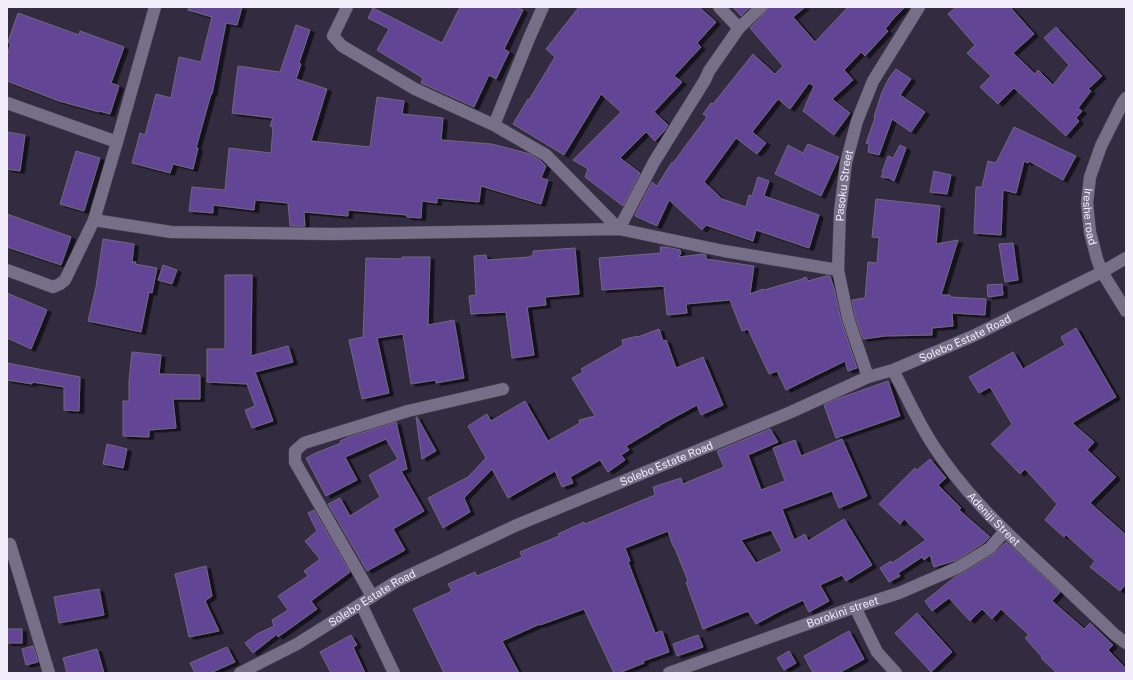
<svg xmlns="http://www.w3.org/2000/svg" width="1133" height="680" viewBox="0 0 1133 680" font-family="'Public Sans',sans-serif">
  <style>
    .building { fill: #644595; stroke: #6f6880; fill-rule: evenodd; filter: url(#shadow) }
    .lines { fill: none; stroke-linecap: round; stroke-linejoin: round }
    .street-casing { stroke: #4e485a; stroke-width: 13 }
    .secondary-casing { stroke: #4e485a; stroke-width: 13 }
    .street { stroke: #766f87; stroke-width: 12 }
    .secondary { stroke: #766f87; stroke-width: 12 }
    .labels { text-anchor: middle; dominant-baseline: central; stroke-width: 4; stroke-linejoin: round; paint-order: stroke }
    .street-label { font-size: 11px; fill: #f1edfb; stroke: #191620 }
  </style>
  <defs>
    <filter id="shadow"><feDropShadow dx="4.5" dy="2.5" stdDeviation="0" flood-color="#0009"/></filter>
  </defs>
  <rect width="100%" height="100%" fill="#332c40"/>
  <g class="building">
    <path d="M189 7H242L237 25 226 23 212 94H211L196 148H198L193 169 173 164 170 173 132 163 140 133 145 135 156 94 171 98 179 57 201 62 212 17 188 10Z"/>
    <path d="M460 7H516L523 10 504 49 509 52 496 79 489 75 474 107 421 83 423 78 377 50 389 29 368 18 373 8 442 43Z"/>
    <path d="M579 7H699L716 22 697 43 701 47 674 76 682 82 654 112 668 125 665 130 655 141 646 132 620 158 640 173 623 206 585 177 588 169 573 160 621 112 601 94 564 155 513 124 528 99 529 100 555 57 546 49Z"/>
    <path d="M733 7H750L741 16Z"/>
    <path d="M768 7H805L793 17 815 42 848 7H905L894 18 885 29 888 31 865 56 861 52 844 70 853 80 832 99 850 113 834 135 803 111 814 86 809 83 790 109 778 99 752 132 766 143 757 154 736 138 704 182 722 199 746 207 749 195 752 196 758 177 769 181 764 196 819 215 809 248 756 230 753 241 706 225 702 230 669 200 657 226 635 216V215L652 182 657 186 672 162 673 163 707 117 703 114 711 103 713 104 753 54 775 74 783 66 750 28 766 12Z"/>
    <path d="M956 7H1010L1034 34 1013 53 1035 74 1038 70 1053 85 1069 65 1044 38 1056 27 1102 76 1088 89 1091 91 1078 108 1082 111 1076 118 1079 121 1066 136 1014 88 998 104 980 87 991 76 967 53 975 45 948 14Z"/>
    <path d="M18 13 79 35 80 31 124 47 111 83 119 86 110 114 99 111V112L59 101 7 81V55L11 44 8 42Z"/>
    <path d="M296 25 310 30 299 63 301 64 296 79 327 89 311 141 370 147 377 97 404 101 402 114 443 118 441 140 492 144 530 154 541 161 546 166 541 178 548 180 541 204 481 186 479 202 437 198V203L422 201 421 218 407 217V215L348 210V216L304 212 305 226H290L288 203 255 200 254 210 213 205V213L189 211 192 187 225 190 229 148 271 153 273 127 270 126 273 118 232 113 238 66 280 72Z"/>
    <path d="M896 69 911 79 900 95 925 112 911 132 892 119 879 155 868 152 869 144 866 143 875 118 874 117 882 92 889 78Z"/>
    <path d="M1014 127 1076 156 1063 180 1029 161 1028 163 1024 161 1016 193 1003 190 1001 235 974 233 976 187H982L988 161 996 163Z"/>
    <path d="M7 132 25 135 20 171 7 169Z"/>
    <path d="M808 144 839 157 821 196 775 174 788 145 803 153Z"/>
    <path d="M900 145 906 148 894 181 889 178 881 177 883 173 882 172 888 156 893 158Z"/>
    <path d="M76 151 100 158 84 211 60 204Z"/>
    <path d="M934 171 951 175 947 194 930 192Z"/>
    <path d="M876 199 940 206 936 244 958 240 941 295H950L951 297 986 299 985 315 952 313 953 326 932 328V335L885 336 863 339 855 316 852 300 865 298 868 262 877 263 879 238 872 237Z"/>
    <path d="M7 214 71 237 61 265 7 247Z"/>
    <path d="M103 239 134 244 132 262H136L135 264 157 268 152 293 149 292 141 332 88 321 96 287Z"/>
    <path d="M1013 243 1018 280 1005 282 999 244Z"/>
    <path d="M660 247H666L680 250 681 254 678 257 704 254 706 255V259L754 266 750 294 763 289 764 290 799 280 806 277 808 281 826 276H830L834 288 841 320 857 368 848 371 845 361 786 390 777 371 769 374 748 329 742 331 730 300 686 304 687 313 667 315 664 286 602 290 599 258 661 253Z"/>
    <path d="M575 248 579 294 545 297 546 305 527 307 534 355 512 358 506 312 471 314 469 296 476 295 474 256 486 255 487 260 530 257V256H533V251Z"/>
    <path d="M402 257H430L428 325 454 320 464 378 436 383V380L411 384 403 334 377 338 389 393 362 399 349 340 363 337 366 258 402 259Z"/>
    <path d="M163 265 177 270 172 284 158 280Z"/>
    <path d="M225 275H252L251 356 288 346 293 362 255 372 273 421 252 428 245 410 255 406 247 384 207 382V349H225Z"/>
    <path d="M1002 284 1003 295 988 297 987 285Z"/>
    <path d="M7 293 47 310 31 349 7 338Z"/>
    <path d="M1076 328 1116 397 1072 423 1094 442 1087 450 1116 477 1090 503 1126 535V584L1120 591 1090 567 1095 561 1066 535 1064 537 1045 520 1057 504 1025 469 1020 474 991 444 1012 424 990 387 979 393 969 377 1013 352 1023 369 1065 345 1061 337Z"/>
    <path d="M659 329 663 341 666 340 676 368 703 357 723 405 701 415 697 405 660 425V426L656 428 626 446 629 450 621 455 625 460 608 472 600 460 570 477 573 483 562 487 555 471 508 498 492 469 464 498 470 512 443 528 428 498 468 477 486 458 468 426 487 414 491 421 525 401 548 441 580 423 579 420 595 416 572 378 583 372 581 369 623 345 622 340 638 336V337Z"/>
    <path d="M132 352 161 355 159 374 200 375V399H173L176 428 149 430V437L123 436V401H129V381Z"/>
    <path d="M7 363 80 377 79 411 64 410V387L32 382V384L7 380Z"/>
    <path d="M888 381 900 416 836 438 824 405 837 399Z"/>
    <path d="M416 417H417L436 451 422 459Z"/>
    <path d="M396 422 407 469 401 471 424 511 393 529 405 550 367 571 328 504 340 498 350 516 380 497 369 475 398 459 386 439 345 457 357 480 326 496 306 458 316 453 341 443 340 441 349 437Z"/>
    <path d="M770 429 778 442 748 455 761 490 785 481 773 448 795 440 801 456 842 439 867 496 839 508 832 491 782 509 794 540 805 534 808 541 844 519 872 565 846 581 842 575 820 585 829 601 809 612 803 600 778 612 756 624 748 611 703 629 686 582 688 581 674 546H673L668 531 625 548 630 561 628 562 655 633 662 631 669 652 643 661 644 663 619 673H614L584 609 540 625V624L502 641 519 673H444L413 609 452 591 448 584 475 572 477 576 522 557 520 552 559 536 558 534 584 522 585 524 655 495 653 487 681 478 683 484 724 467 717 451ZM771 530 782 551 756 563 741 540Z"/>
    <path d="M107 444 127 449 123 468 103 464Z"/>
    <path d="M930 459 946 478 938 485 961 508 959 510 990 537 985 542 957 560 934 567 930 555 924 560 922 557 898 573 900 576 889 582 880 568 891 561 892 563 926 540 904 519 900 524 879 504 915 468 917 470Z"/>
    <path d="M314 510 350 572 311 601 317 609 278 637 277 634 253 653 245 643 257 634 274 626 272 620 288 610 278 596 308 576 304 571 320 559 305 541 317 531 308 513Z"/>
    <path d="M1006 542 1060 592 1052 601 1084 629 1090 623 1113 645 1108 650 1126 669V673H1057L1041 658 1042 657 1025 638 1029 635 1001 609 992 619 982 609 970 621 949 598 932 611 925 601 955 577 963 573 994 554Z"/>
    <path d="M206 566 212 596 205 601 219 631 189 637 175 574Z"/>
    <path d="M99 589 104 615 59 623 54 597Z"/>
    <path d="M917 613 952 652 931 672 895 633Z"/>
    <rect x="7" y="629" width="15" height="14"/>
    <path d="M849 631 864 659 839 673H813L804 656Z"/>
    <path d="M351 635 357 645 353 647 365 673H331L320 652Z"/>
    <path d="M698 635 703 647 677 656 673 644Z"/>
    <path d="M33 646 38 662 26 665 22 649Z"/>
    <path d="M227 647 235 662 210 673H195L190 663Z"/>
    <path d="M97 649 104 673H67L63 658Z"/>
    <path d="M789 651 796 663 784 670 777 658Z"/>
  </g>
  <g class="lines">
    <g class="street-casing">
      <g id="street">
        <path d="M347 7 333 36 342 46 415 89 494 125 546 155 619 229 654 162 705 80 709 71 739 28 761 7"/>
        <path d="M719 7 739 28"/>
        <path d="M7 103 117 142"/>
        <path d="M494 125 530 36 543 7"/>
        <path d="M94 220 171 232 333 234 619 229 724 251 838 270"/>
        <path d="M7 270 53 287 60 284 65 280 94 220 117 142 155 7"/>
        <path d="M1102 272 1126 258"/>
        <path id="s1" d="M893 370C906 395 918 422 933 445 962 490 1000 527 1039 563 1064 586 1089 610 1114 634L1126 643"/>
        <path id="s2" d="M868 377 848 318 838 270 840 211 846 163 857 121 873 81 919 7"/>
        <path d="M10 544 49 673"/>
        <path d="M372 596 295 462V451L304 443 408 411 503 389"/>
        <path d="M361 604 394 673"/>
        <path d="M855 607 877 652 896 673"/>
        <path id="s3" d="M669 673 855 607 899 593 959 567 990 548 1005 531"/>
      </g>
    </g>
    <g class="secondary-casing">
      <g id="secondary">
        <path id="s4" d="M1126 98 1123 102 1101 146 1090 177 1087 203 1090 232 1097 259 1102 272 1126 311"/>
        <path id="s5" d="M240 673 297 644 397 581 517 525 791 412 868 377 893 370 973 336 1102 272"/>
      </g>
    </g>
    <use href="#street" class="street"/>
    <use href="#secondary" class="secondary"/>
  </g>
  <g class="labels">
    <g class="street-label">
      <text stroke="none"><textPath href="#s2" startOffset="196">Pasoku Street</textPath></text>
      <text stroke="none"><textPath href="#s4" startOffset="127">Ireshe road</textPath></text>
      <text stroke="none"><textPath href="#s5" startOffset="800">Solebo Estate Road</textPath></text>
      <text stroke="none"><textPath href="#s5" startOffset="476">Solebo Estate Road</textPath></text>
      <text stroke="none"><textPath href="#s1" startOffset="181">Adeniji Street</textPath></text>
      <text stroke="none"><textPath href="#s5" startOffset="152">Solebo Estate Road</textPath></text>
      <text stroke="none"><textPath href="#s3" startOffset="184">Borokini street</textPath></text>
    </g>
  </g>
  <rect width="1133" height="680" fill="none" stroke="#f1edfb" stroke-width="16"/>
</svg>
